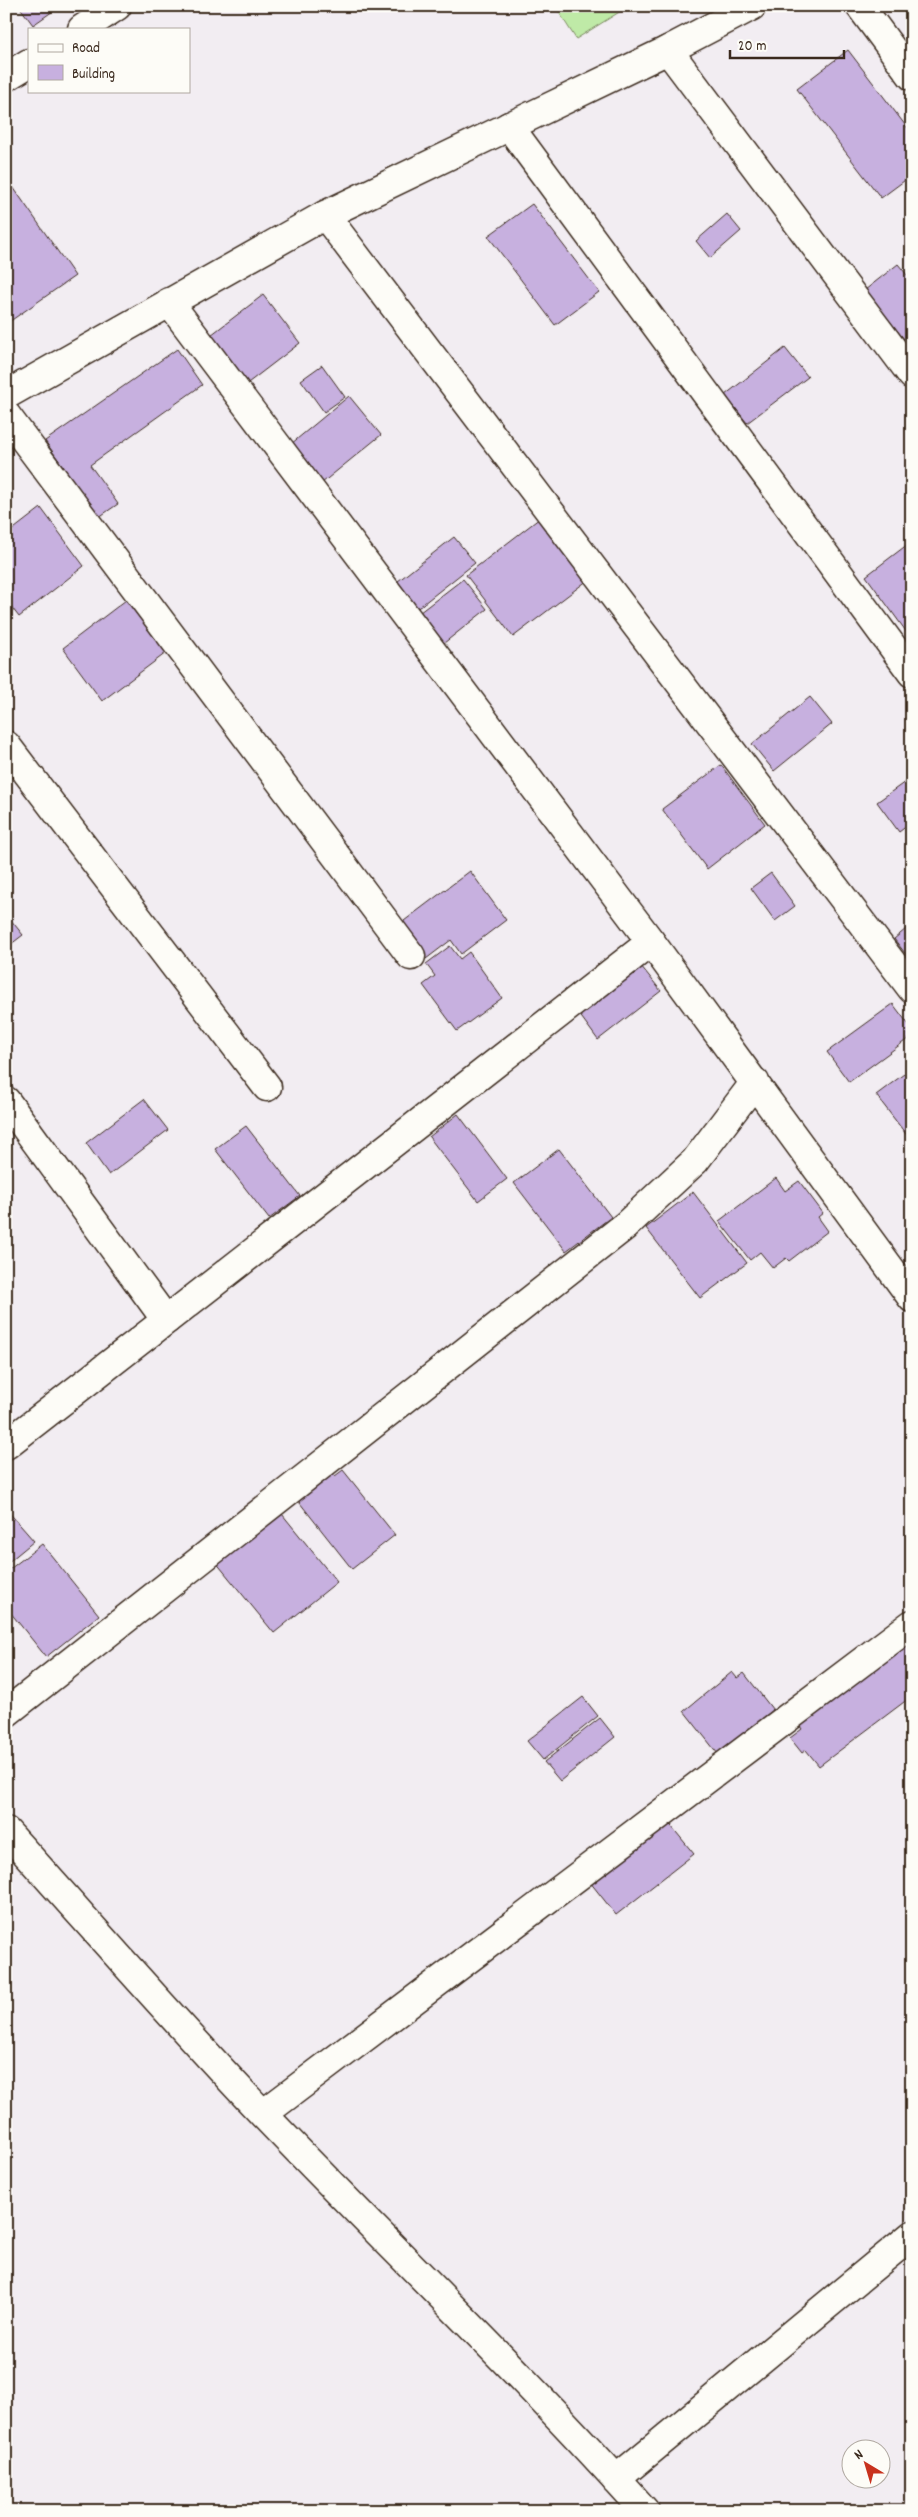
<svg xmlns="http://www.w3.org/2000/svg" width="918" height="2517" viewBox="0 0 918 2517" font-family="Dekko,sans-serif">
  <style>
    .green { fill: #bfeaa7; stroke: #7d8a62 }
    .building { fill: #c7b0df; stroke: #3b2a1e }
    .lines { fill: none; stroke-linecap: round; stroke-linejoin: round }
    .street-casing { stroke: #3b2a1e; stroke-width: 31 }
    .secondary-casing { stroke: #3b2a1e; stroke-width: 31 }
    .street { stroke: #fdfcf7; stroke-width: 28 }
    .secondary { stroke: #fdfcf7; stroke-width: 28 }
  </style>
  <rect width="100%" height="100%" fill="#f2edf2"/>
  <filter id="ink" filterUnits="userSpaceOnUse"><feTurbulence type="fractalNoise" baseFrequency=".02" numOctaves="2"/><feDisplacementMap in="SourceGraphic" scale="10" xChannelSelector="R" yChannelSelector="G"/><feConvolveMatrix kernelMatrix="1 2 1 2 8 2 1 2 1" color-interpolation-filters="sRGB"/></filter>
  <g filter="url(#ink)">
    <path class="green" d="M555 6H629L576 39Z"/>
    <g class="building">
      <path d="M19 6H54L56 9 33 25Z"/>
      <path d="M848 50 912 134V175L881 198 797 89Z"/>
      <path d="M13 187 75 276 6 324V191Z"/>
      <path d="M532 204 599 292 555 325 488 236Z"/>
      <path d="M727 214 741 231 710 258 696 241Z"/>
      <path d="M898 264 912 281V333L904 339 865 290Z"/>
      <path d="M263 295 300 343 244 386 207 338Z"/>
      <path d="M785 348 808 377 747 423 725 395Z"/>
      <path d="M177 349 202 385 90 465 118 504 99 517 45 441Z"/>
      <path d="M322 365 345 397 324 412 301 380Z"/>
      <path d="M349 396 381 435 322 483 291 444Z"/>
      <path d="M41 508 84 566 19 617 6 600V535Z"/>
      <path d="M540 518 588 580 513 637 466 575Z"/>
      <path d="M454 537 475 563 414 611 393 585Z"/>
      <path d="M912 541V631L908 634 866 576Z"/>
      <path d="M463 579 487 609 439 647 415 616Z"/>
      <path d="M126 600 166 653 102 701 63 648Z"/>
      <path d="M810 697 832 724 774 771 752 744Z"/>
      <path d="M721 765 765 824 707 869 662 809Z"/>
      <path d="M912 777V822L899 832 877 802Z"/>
      <path d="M470 871 506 920 461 954 451 940 426 959 400 924Z"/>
      <path d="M771 873 795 906 775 921 751 888Z"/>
      <path d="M6 914 23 935 6 948Z"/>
      <path d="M912 924V962L894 939Z"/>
      <path d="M450 946 460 959 469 952 502 998 457 1031 423 985 435 976 426 964Z"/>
      <path d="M641 966 661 991 598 1040 579 1014Z"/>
      <path d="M893 1004 912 1029V1036L849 1082 827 1052Z"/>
      <path d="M912 1068V1142L876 1095Z"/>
      <path d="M144 1099 168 1130 109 1175 86 1143Z"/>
      <path d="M458 1114 507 1179 478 1201 429 1137Z"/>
      <path d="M246 1126 300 1196 269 1219 215 1149Z"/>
      <path d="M559 1149 611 1217 566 1251 514 1183Z"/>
      <path d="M776 1178 785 1191 799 1181 823 1213 818 1217 828 1231 789 1261 786 1258 773 1268 760 1252 750 1260 719 1221Z"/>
      <path d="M693 1192 747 1263 700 1298 646 1228Z"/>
      <path d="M330 1470 335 1476 343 1470 395 1535 352 1569 296 1498Z"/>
      <path d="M6 1509 34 1541 6 1564Z"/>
      <path d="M278 1509 337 1582 274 1633 215 1561Z"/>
      <path d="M42 1544 99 1615 46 1657 6 1607V1572Z"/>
      <path d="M912 1629V1696L819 1766 806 1750 802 1753 790 1738 802 1729 794 1718Z"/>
      <path d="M732 1672 737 1678 744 1673 773 1710 718 1754 684 1711Z"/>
      <path d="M583 1697 598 1716 543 1760 527 1741Z"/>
      <path d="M600 1718 615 1737 560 1781 544 1762Z"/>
      <path d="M667 1821 694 1854 616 1915 586 1877Z"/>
    </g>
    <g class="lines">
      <g class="street-casing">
        <g id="street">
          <path d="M860 6 912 76"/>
          <path d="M82 29 117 6"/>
          <path d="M668 50 912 375"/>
          <path d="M6 77 29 63"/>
          <path d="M509 126 912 673"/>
          <path d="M325 215 912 989"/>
          <path d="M169 302 651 942 912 1298"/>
          <path d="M6 415 411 956"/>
          <path d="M6 745 267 1087"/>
          <path d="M6 1101 166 1320"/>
          <path d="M6 1445 651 942"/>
          <path d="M6 1713 625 1226 695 1161 755 1082"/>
          <path d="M6 1831C91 1925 174 2021 261 2112 389 2246 522 2373 645 2511"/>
          <path d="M263 2114 912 1624"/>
          <path d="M616 2479 912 2235"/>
        </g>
      </g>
      <g class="secondary-casing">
        <path id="secondary" d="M6 395 325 215 668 50 752 6"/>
      </g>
      <use href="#street" class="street"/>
      <use href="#secondary" class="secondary"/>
    </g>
  </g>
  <rect width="918" height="2517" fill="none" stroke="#fdfcf7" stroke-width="25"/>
  <rect x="12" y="12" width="893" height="2492" fill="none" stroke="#3b2a1e" stroke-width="2" filter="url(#ink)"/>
  <rect x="28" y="28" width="162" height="65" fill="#fdfcf7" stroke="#afa8a0"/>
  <rect x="38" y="44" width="25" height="8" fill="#fdfcf7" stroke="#afa8a0"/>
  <text x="72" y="52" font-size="15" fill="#3b2a1e">Road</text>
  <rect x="38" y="65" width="25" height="15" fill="#c7b0df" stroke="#afa8a0"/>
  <text x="72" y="78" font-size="15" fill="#3b2a1e">Building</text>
  <g transform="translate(866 2464) rotate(322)"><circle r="24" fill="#fdfcf7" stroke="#afa8a0"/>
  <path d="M0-4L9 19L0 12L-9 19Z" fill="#c8321e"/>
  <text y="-8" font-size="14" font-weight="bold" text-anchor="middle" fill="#3b2a1e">N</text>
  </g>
  <path d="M730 50v8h114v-8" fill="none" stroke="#3b2a1e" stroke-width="2.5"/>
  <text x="738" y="50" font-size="15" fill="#3b2a1e" stroke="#fdfcf7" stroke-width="4" paint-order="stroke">20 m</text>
</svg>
